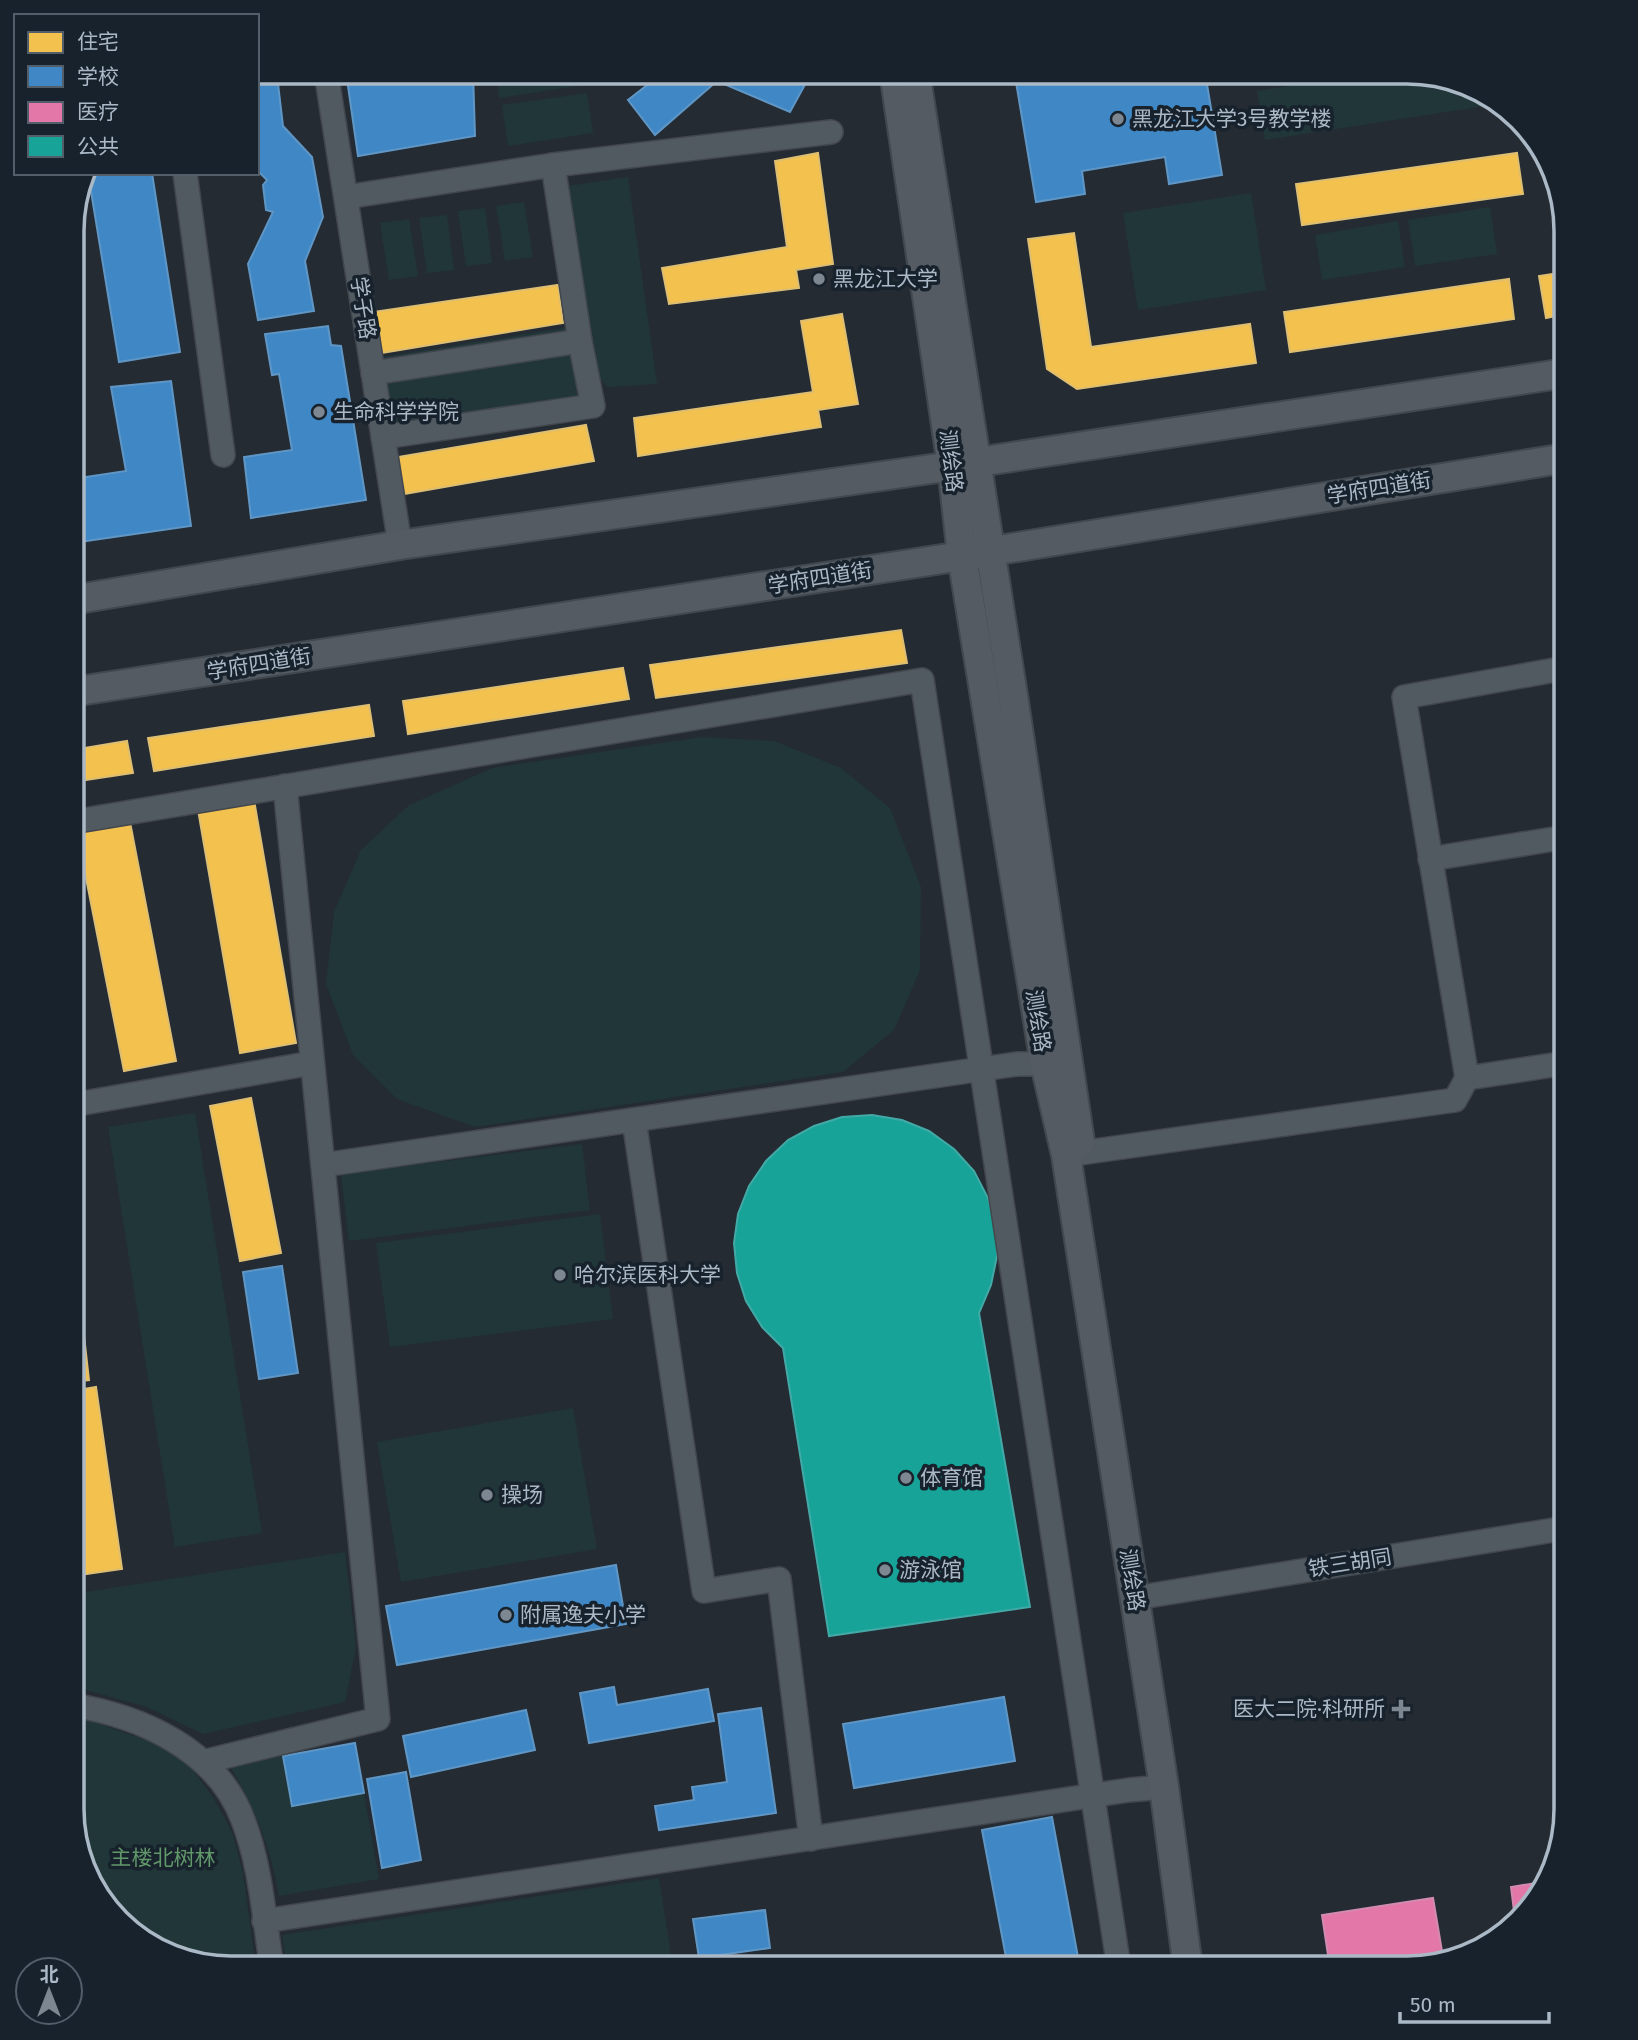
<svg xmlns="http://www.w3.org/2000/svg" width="1638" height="2040" viewBox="0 0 1638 2040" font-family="'Fira Sans','Noto Sans SC',sans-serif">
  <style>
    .green { fill: #213638 }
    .homes { fill: #f2c14e; stroke: #ddbe72; stroke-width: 2 }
    .schools { fill: #3f88c5; stroke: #5f96c5; stroke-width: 2 }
    .health { fill: #e377a8; stroke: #d28ab1; stroke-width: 2 }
    .public { fill: #17a398; stroke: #43a9a6; stroke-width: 2 }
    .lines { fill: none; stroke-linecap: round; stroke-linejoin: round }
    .minor-casing { stroke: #42474d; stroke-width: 26 }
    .major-casing { stroke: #41484f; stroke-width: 32 }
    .minor { stroke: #525a61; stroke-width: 23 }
    .major { stroke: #555b62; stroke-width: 28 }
    .poi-dot { fill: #7c8792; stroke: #17222d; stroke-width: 2.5 }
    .labels { text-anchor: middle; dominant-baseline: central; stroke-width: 7; stroke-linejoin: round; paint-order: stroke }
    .poi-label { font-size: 21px; fill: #abb8c6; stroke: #17222d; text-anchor: start }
    .street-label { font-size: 21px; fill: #abb8c6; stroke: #17222d }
    .park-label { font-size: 21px; fill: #619869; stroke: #17222d }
    .rim { fill: none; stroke: #abb8c6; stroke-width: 3.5 }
  </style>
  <rect width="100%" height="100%" fill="#242b32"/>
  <g class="green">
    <path d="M496 72H582L584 85 499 98Z"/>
    <path d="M1374 72H1417L1486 93 1498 104 1265 140 1257 91Z"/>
    <path d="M587 93 593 133 508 146 502 105Z"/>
    <path d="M628 177 657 384 608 387 589 367 567 186Z"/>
    <path d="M1251 193 1266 290 1138 310 1123 213Z"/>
    <path d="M524 202 533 257 505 261 496 206Z"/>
    <path d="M1490 207 1497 254 1415 266 1408 220Z"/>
    <path d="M485 208 492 263 466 266 458 211Z"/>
    <path d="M447 215 454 270 427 273 419 218Z"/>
    <path d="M409 219 418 276 389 280 380 223Z"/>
    <path d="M1398 221 1405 267 1322 280 1315 235Z"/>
    <path d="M569 327 584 402 394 431 382 357Z"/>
    <path d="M702 737 774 741 841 768 890 808 921 887 920 970 894 1030 843 1072 475 1127 397 1099 353 1055 326 984 334 912 361 850 409 805 492 768Z"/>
    <path d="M195 1113 262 1533 175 1547 108 1127Z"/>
    <path d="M582 1144 590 1210 349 1241 341 1174Z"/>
    <path d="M600 1214 613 1319 390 1347 376 1243Z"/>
    <path d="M573 1408 597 1549 401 1582 377 1442Z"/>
    <path d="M345 1552 356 1647 345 1702 203 1734 147 1707 72 1686V1594Z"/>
    <path d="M72 1718 94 1722 157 1744 188 1764 213 1797 232 1832 243 1872 256 1968H231L152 1947 99 1898 72 1809Z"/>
    <path d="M283 1756 292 1806 364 1793 379 1879 279 1896C271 1849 255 1807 230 1767Z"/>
    <path d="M659 1878 673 1968H287L282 1935Z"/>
  </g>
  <g class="homes">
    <path d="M818 153 833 264 796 270 799 288 669 304 662 268 787 247 775 161Z"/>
    <path d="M1517 153 1523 194 1302 225 1296 184Z"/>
    <path d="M1074 233 1091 347 1250 324 1256 363 1077 389 1047 369 1028 239Z"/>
    <path d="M1566 272V314L1546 318 1539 276Z"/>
    <path d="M1509 279 1514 319 1290 352 1284 312Z"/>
    <path d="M558 285 563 323 381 353 373 312Z"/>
    <path d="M842 314 858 404 818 410 821 427 638 456 634 418 813 392 801 321Z"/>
    <path d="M586 425 594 461 404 494 398 457Z"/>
    <path d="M901 630 907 663 656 698 650 665Z"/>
    <path d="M623 668 629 699 408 734 403 701Z"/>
    <path d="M369 705 374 736 154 771 148 738Z"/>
    <path d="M127 741 133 773 72 782V750Z"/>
    <path d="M253 794 296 1043 240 1053 197 804Z"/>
    <path d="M130 822 176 1061 124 1071 77 832Z"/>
    <path d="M251 1098 281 1253 240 1261 210 1106Z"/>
    <path d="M72 1249 77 1288 72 1289Z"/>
    <path d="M80 1300 89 1380 72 1382V1301Z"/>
    <path d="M96 1387 122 1569 72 1576V1391Z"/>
  </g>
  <g class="schools">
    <path d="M346 72H473L475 136 358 156Z"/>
    <path d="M664 72H790L808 79 790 112 717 81 655 135 628 100Z"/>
    <path d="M1070 72H1120L1121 75 1138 72H1205L1222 175 1169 184 1165 157 1082 171 1085 194 1036 202 1016 82Z"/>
    <path d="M277 75 283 126 312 157 323 217 305 261 314 311 258 320 248 264 273 212 266 210 263 185 267 180 257 170V77Z"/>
    <path d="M88 173H152L180 352 119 362Z"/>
    <path d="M328 326 331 345 341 346 366 500 251 518 244 457 292 450 279 374 272 375 265 334Z"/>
    <path d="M171 381 191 526 72 543V479L126 471 111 387Z"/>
    <path d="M282 1266 298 1373 259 1379 243 1272Z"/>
    <path d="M616 1565 626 1624 397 1665 386 1606Z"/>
    <path d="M614 1687 617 1705 708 1689 714 1721 589 1743 580 1693Z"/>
    <path d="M1004 1697 1015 1761 854 1788 843 1724Z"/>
    <path d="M761 1708 776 1813 659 1830 655 1806 694 1800 692 1787 727 1782 718 1714Z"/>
    <path d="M526 1710 535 1750 411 1777 403 1736Z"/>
    <path d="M355 1743 364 1793 292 1806 283 1756Z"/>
    <path d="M406 1772 421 1860 382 1868 367 1779Z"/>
    <path d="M1052 1817 1080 1968H1008L982 1830Z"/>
    <path d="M765 1910 770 1948 699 1958 693 1919Z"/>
  </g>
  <g class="health">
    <path d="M1548 1881 1515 1919 1511 1887Z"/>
    <path d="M1433 1898 1443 1957 1407 1968H1330L1322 1915Z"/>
  </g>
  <path class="public" d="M872 1115 902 1120 929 1131 954 1149 974 1171 988 1198 996 1226 997 1256 991 1285 979 1313 1030 1607 829 1636 783 1348 762 1327 746 1301 737 1273 734 1243 738 1214 749 1186 766 1161 788 1140 814 1126 842 1117Z"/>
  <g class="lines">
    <g class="minor-casing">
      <g id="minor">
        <path d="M326 72 400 545"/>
        <path d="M553 165 831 132"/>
        <path d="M185 173 223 455"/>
        <path d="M346 197 553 165 580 341"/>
        <path d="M373 373 580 341 593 406 383 437"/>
        <path d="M72 822 922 680 1119 1968"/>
        <path d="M1430 859 1566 837"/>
        <path d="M1467 1078 1404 697 1566 668"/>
        <path d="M72 1105 312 1063"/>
        <path d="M634 1120 704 1591 779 1579 811 1839"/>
        <path d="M1066 1155 1455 1100 1467 1078 1566 1063"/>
        <path d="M323 1165 982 1069 1018 1064H1045"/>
        <path d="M1135 1598 1566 1528"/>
        <path d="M72 1705C141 1716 217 1750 243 1820 261 1866 264 1919 272 1968"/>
        <path d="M203 1762 378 1719 285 786"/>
        <path d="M264 1921 1129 1790 1164 1787"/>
      </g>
    </g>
    <g class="major-casing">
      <g id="major">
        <path d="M894 72 952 466 962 556 1045 1064 1066 1155 1164 1787 1188 1968"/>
        <path d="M915 72 1014 702 1080 1142"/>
        <path d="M72 600 400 545 952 466 1566 373"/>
        <path d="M72 692 962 556 1566 458"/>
      </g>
    </g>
    <use href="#minor" class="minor"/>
    <use href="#major" class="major"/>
  </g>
  <g class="poi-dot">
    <circle cx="1118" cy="119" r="7"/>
    <circle cx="819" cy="279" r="7"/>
    <circle cx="319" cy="412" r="7"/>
    <circle cx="560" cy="1275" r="7"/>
    <circle cx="906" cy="1478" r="7"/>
    <circle cx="487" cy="1495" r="7"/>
    <circle cx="885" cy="1570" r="7"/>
    <circle cx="506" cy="1615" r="7"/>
    <path d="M1397.5 1698.5h7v7h7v7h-7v7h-7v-7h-7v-7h7z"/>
  </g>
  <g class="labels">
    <g class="poi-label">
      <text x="1132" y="119">黑龙江大学3号教学楼</text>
      <text x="833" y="279">黑龙江大学</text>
      <text x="333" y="412">生命科学学院</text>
      <text x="574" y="1275">哈尔滨医科大学</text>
      <text x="920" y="1478">体育馆</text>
      <text x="501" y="1495">操场</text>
      <text x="899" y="1570">游泳馆</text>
      <text x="520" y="1615">附属逸夫小学</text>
      <text x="1385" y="1709" text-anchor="end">医大二院·科研所</text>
    </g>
    <g class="street-label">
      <text transform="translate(363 308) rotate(81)">学子路</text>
      <text transform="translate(951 461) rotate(83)">测绘路</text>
      <text transform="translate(1379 488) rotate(-9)">学府四道街</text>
      <text transform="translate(820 578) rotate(-9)">学府四道街</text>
      <text transform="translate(259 664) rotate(-9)">学府四道街</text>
      <text transform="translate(1038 1021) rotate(81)">测绘路</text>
      <text transform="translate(1350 1563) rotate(-9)">铁三胡同</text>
      <text transform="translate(1132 1580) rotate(81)">测绘路</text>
    </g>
    <g class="park-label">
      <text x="163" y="1858">主楼北树林</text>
    </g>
  </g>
  <path d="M0 0H1638V2040H0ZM231 84H1407A147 147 0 0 1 1554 231V1809A147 147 0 0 1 1407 1956H231A147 147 0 0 1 84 1809V231A147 147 0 0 1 231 84Z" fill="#17222d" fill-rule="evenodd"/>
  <path class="rim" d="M231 84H1407A147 147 0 0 1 1554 231V1809A147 147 0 0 1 1407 1956H231A147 147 0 0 1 84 1809V231A147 147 0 0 1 231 84Z"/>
  <rect x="14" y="14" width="245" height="161" fill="#17222d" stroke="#525e6a" stroke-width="2"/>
  <rect x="28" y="32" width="35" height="21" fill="#f2c14e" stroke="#525e6a" stroke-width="2"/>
  <text x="77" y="49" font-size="21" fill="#abb8c6">住宅</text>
  <rect x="28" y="66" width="35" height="21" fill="#3f88c5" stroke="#525e6a" stroke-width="2"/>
  <text x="77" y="84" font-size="21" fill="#abb8c6">学校</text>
  <rect x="28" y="102" width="35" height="21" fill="#e377a8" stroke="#525e6a" stroke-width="2"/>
  <text x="77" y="119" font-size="21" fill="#abb8c6">医疗</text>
  <rect x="28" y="136" width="35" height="21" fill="#17a398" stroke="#525e6a" stroke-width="2"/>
  <text x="77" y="154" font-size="21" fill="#abb8c6">公共</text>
  <g transform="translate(49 1991)"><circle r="33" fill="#17222d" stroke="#525e6a" stroke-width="2"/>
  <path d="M0-5L12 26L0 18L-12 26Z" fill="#7c8792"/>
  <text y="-10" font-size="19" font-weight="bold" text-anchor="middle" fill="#abb8c6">北</text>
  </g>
  <path d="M1400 2012v10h149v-10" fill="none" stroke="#abb8c6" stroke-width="3.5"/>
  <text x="1410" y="2012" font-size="21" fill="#abb8c6" stroke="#17222d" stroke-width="5" paint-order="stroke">50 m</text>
</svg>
